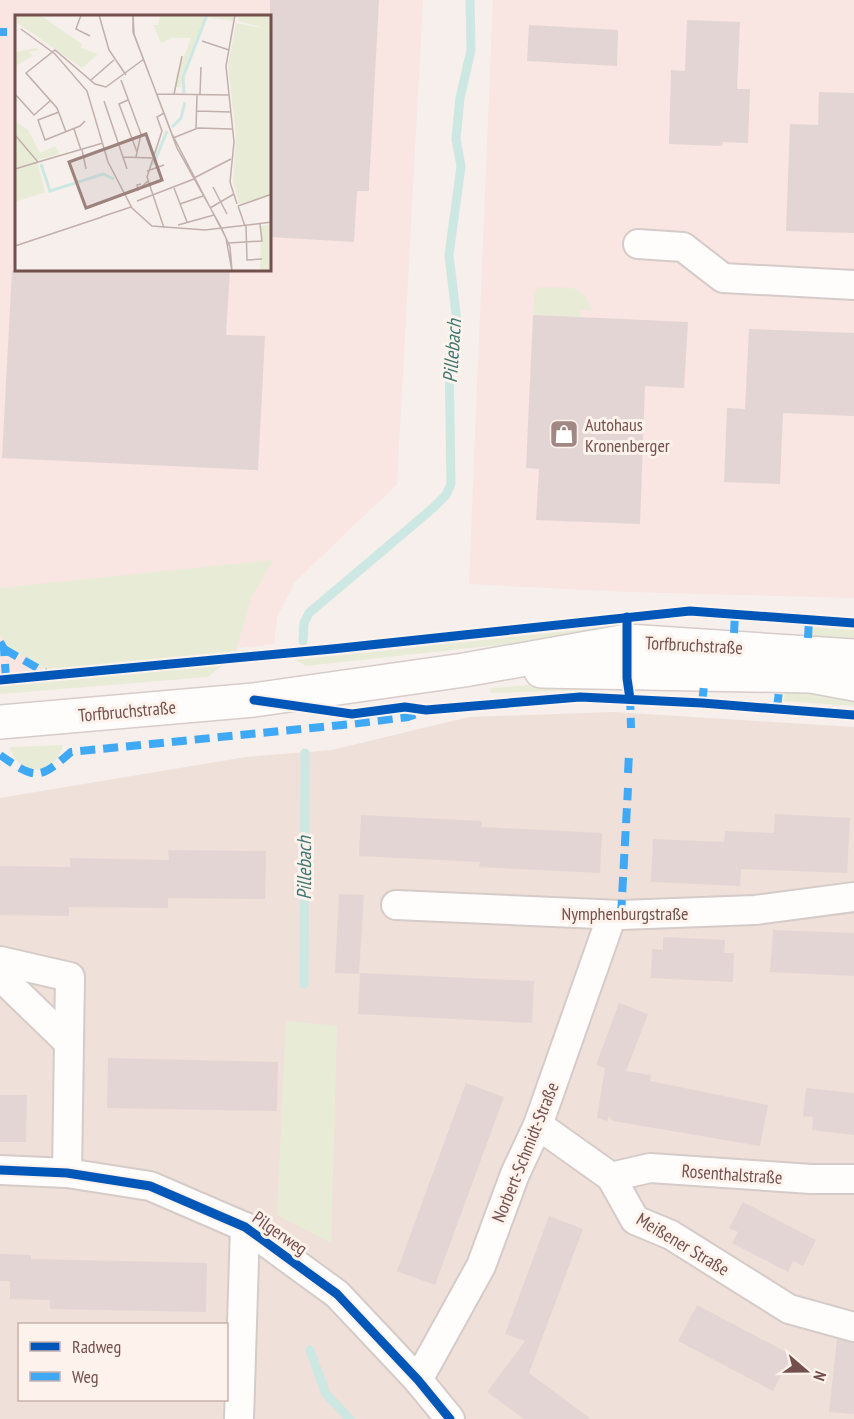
<svg xmlns="http://www.w3.org/2000/svg" width="854" height="1419" viewBox="0 0 854 1419" font-family="'PT Sans Narrow',sans-serif">
  <style>
    .residential { fill: #efe0d9; fill-rule: evenodd }
    .commercial { fill: #f9e5e2; fill-rule: evenodd }
    .green { fill: #e8ecd6 }
    .lines { fill: none; stroke-linecap: round; stroke-linejoin: round }
    .stream { stroke: #cde7e3; stroke-width: 9 }
    .building { fill: #e3d5d3 }
    .minor-casing { stroke: #d5cbc8; stroke-width: 32 }
    .secondary-casing { stroke: #d7ccc9; stroke-width: 36 }
    .minor { stroke: #fefdfc; stroke-width: 28 }
    .secondary { stroke: #fefdfc; stroke-width: 33 }
    .quiet { stroke: #3fa9f5; stroke-width: 8; stroke-dasharray: 15 8; stroke-linecap: butt }
    .cycleway-casing { stroke: #fef2ec; stroke-width: 13 }
    .cycleway { stroke: #0057b8; stroke-width: 9 }
    .labels { text-anchor: middle; dominant-baseline: central; stroke-width: 6; stroke-linejoin: round; paint-order: stroke }
    .poi-label { font-size: 18px; fill: #74504c; stroke: #fef2ec; text-anchor: start }
    .street-label { font-size: 18px; fill: #74504c; stroke: #fef2ec }
    .water-label { font-size: 20px; font-style: italic; fill: #407873; stroke: #fef2ec }
    .inset-river { fill: none; stroke: #cde7e3; stroke-width: 3 }
    .inset-road { fill: none; stroke: #c2afab; stroke-width: 1.5 }
    .view { fill: #9d827e; fill-opacity: 0.15; stroke: #9d827e; stroke-width: 3 }
    .inset-edge { fill: none; stroke: #74504c; stroke-width: 3 }
  </style>
  <rect width="100%" height="100%" fill="#f6efeb"/>
  <path class="residential" d="M614 712 854 727V1419H0V798L246 757 332 750 469 717ZM20 1324H226V1400H20Z"/>
  <g class="commercial">
    <path d="M0 0H423L397 484 295 582 277 617 274 644 0 674ZM16 16H270V270H16Z"/>
    <path d="M493 0H854V598L630 592 469 584Z"/>
  </g>
  <g class="green">
    <path d="M540 287C566 289 585 281 591 311L581 310 580 317 533 315 535 291Z"/>
    <path d="M273 560 251 598 236 651 47 669 5 646 0 635V588Z"/>
    <path d="M615 626 619 627 544 640 306 666 295 660Z"/>
    <path d="M810 627 854 630V643L809 638Z"/>
    <path d="M222 665 208 677 0 694V686Z"/>
    <path d="M567 682 618 689 490 693 491 688Z"/>
    <path d="M785 690 854 695V706L784 701Z"/>
    <path d="M63 745C60 754 55 764 46 768 31 774 12 762 10 747Z"/>
    <path d="M286 1021 337 1026 331 1243 277 1215Z"/>
  </g>
  <g class="lines">
    <g class="stream">
      <path d="M303 641 304 623 309 613 433 508 446 495 451 484 449 357 458 331 449 255 461 166 456 139 460 98 471 50 470 0"/>
      <path d="M304 984 305 753"/>
      <path d="M310 1350 326 1394 350 1419"/>
    </g>
  </g>
  <g class="building">
    <path d="M270 0H379L369 185V191H357L354 242 270 237Z"/>
    <path d="M687 20 740 22 737 89H750L748 143 723 142 722 146 669 144 671 70 685 71Z"/>
    <path d="M529 25 618 30 617 66 527 61Z"/>
    <path d="M819 92 854 93V233L786 231 790 124 818 125Z"/>
    <path d="M12 270H230L226 335 265 336 258 470 2 458Z"/>
    <path d="M533 315 688 322 684 388 645 386 640 524 536 520 539 469 526 468Z"/>
    <path d="M749 329 854 333V416L783 413 780 484 724 482 727 408 745 409Z"/>
    <path d="M775 814 850 818 847 873 741 869 740 886 651 882 653 839 724 842 725 831 774 833Z"/>
    <path d="M361 815 482 821V827L602 833 600 873 479 867 480 862 359 856Z"/>
    <path d="M168 850 266 851 265 899 168 898V908L69 907V916L0 915V866L70 867V858L169 860Z"/>
    <path d="M339 894 364 895 359 974 335 973Z"/>
    <path d="M773 930 854 933V976L770 972Z"/>
    <path d="M663 937 725 940 724 953H734L733 982 651 978 652 949 663 950Z"/>
    <path d="M360 973 534 981 532 1023 358 1014Z"/>
    <path d="M619 1003 648 1014 626 1071 651 1075 650 1081 768 1105 760 1146 613 1121 609 1116 607 1121 597 1118 605 1068 596 1065Z"/>
    <path d="M108 1058 278 1062 277 1111 107 1108Z"/>
    <path d="M466 1083 504 1097 435 1285 397 1271Z"/>
    <path d="M806 1088 854 1093V1135L812 1130 813 1117 803 1116Z"/>
    <path d="M0 1095H27L26 1142H0Z"/>
    <path d="M743 1202 816 1240 803 1266 793 1261 788 1272 732 1243 738 1232 729 1228Z"/>
    <path d="M549 1216 583 1229 529 1373 591 1419H524L487 1392 525 1341 505 1334Z"/>
    <path d="M0 1254 31 1255V1259L207 1263 206 1312 50 1309V1300L10 1299V1281H0Z"/>
    <path d="M697 1305 792 1355 773 1391 678 1341Z"/>
    <path d="M837 1339 854 1343V1414L829 1412Z"/>
  </g>
  <g class="lines">
    <g class="minor-casing">
      <g id="minor">
        <path d="M638 244 683 247 723 278 854 285"/>
        <path d="M396 905 621 915 755 910 854 897"/>
        <path d="M0 961 70 977 67 1173"/>
        <path d="M0 976 67 1041"/>
        <path d="M538 1125 611 1177 635 1220 671 1235 789 1309 854 1327"/>
        <path d="M0 1170 67 1173 150 1186 245 1227 337 1294 418 1380 450 1419"/>
        <path d="M611 1177 650 1168 811 1179H854"/>
        <path d="M418 1380 481 1266 515 1174 538 1125 612 915"/>
        <path d="M239 1419 245 1227"/>
      </g>
    </g>
    <g class="secondary-casing">
      <g id="secondary">
        <path d="M541 671 811 676 854 684"/>
        <path d="M0 722 254 700 464 670 627 641 854 656"/>
      </g>
    </g>
    <use href="#minor" class="minor"/>
    <use href="#secondary" class="secondary"/>
    <g class="quiet">
      <path d="M0 32H7"/>
      <path d="M734 633 735 614"/>
      <path d="M808 638 809 619"/>
      <path d="M0 642 4 649 6 679"/>
      <path d="M4 649 48 674"/>
      <path d="M630 695 631 728"/>
      <path d="M702 703 704 685"/>
      <path d="M777 709 779 690"/>
      <path d="M0 755C36 780 39 780 71 752L351 724 408 717 422 712"/>
      <path d="M628 773 629 754"/>
      <path d="M621 915 628 788"/>
    </g>
    <g class="cycleway-casing">
      <g id="cycleway">
        <path d="M627 617V678L630 699"/>
        <path d="M0 680 332 649 690 611 854 623"/>
        <path d="M254 700 352 714 405 707 426 710 580 697 702 703 854 715"/>
        <path d="M0 1170 67 1173 150 1186 245 1227 337 1294 418 1380 450 1419"/>
      </g>
    </g>
    <use href="#cycleway" class="cycleway"/>
  </g>
  <defs>
    <g id="shop-square" transform="scale(1.5)"><rect x="-9" y="-9" width="18" height="18" rx="4" fill="#a28884" stroke="#fef2ec"/><path d="M-5-2.5h2.3a2.7 3.5 0 0 1 5.4 0H5L5.5 6h-11ZM-1.5-2.5h3a1.5 2.3 0 0 0-3 0Z" fill="#fff"/></g>
  </defs>
  <g fill-rule="evenodd">
    <use href="#shop-square" x="564" y="434"/>
  </g>
  <g class="labels">
    <g class="poi-label">
      <text x="585" y="424">Autohaus<tspan x="585" dy="21">Kronenberger</tspan></text>
    </g>
    <g class="street-label">
      <text transform="translate(694 645) rotate(3)">Torfbruchstraße</text>
      <text transform="translate(127 711) rotate(-5)">Torfbruchstraße</text>
      <text x="625" y="913">Nymphenburgstraße</text>
      <text transform="translate(525 1152) rotate(-68)">Norbert-Schmidt-Straße</text>
      <text transform="translate(732 1174) rotate(4)">Rosenthalstraße</text>
      <text transform="translate(280 1233) rotate(35)">Pilgerweg</text>
      <text transform="translate(683 1244) rotate(31)">Meißener Straße</text>
    </g>
    <g class="water-label">
      <text transform="translate(452 351) rotate(-86)">Pillebach</text>
      <text transform="translate(304 868) rotate(-90)">Pillebach</text>
    </g>
  </g>
  <g transform="translate(15 15)">
    <rect width="256" height="256" fill="#f6efeb"/>
    <path d="M4 0H25L67 29 66 33 83 39 67 53 0 6ZM145 0H219L218 6 190 2 167 59 166 72H160L161 61 176 23H157L146 28 138 10H143ZM222 0H256V179L224 189 218 167 221 121 213 51 221 8 252 14 224 6ZM21 33 24 35 14 37 18 41 0 51V37ZM0 106 13 115 25 138 40 131 45 139 22 145 30 177 0 187ZM256 209V256H245L246 211Z" fill="#e8ecd6"/>
    <path class="inset-river" d="M169 78 168 62 192 0M157 112 166 103 170 87M26 149 35 176 88 159 99 164M138 150 152 116"/>
    <path class="inset-road" d="M66 0 61 14 75 21M84 0 94 35 111 60M118 0 119 19 162 133 206 212M118 0V17L157 119 211 223 217 256M220 0 211 51 219 127 215 167 222 189M6 14 40 39 72 76 93 147 117 193 137 211 190 215 257 207M187 26 214 35M76 65 99 45M106 65 126 119 121 142M0 79 19 100 35 86M142 79 214 80M159 79 167 41M185 79 186 52M113 85 104 89 122 137M89 86 112 154M182 96 216 97M44 97 23 105 30 125 65 111 70 106M181 113 182 79M59 114 66 135M51 117 42 93 11 58 40 35 80 69 91 72 129 44M0 120 23 147 0 154M158 123 183 113 217 114M67 135 71 154M108 142 137 143M23 147 88 128M132 156 149 150M179 163 216 144M126 169 122 170 123 175 133 166M198 172 212 199M159 173 172 207M122 186 179 164M165 189 188 181M223 191 257 179M223 191 230 211M195 193 219 179M86 202 116 192M163 210 199 200M231 211 232 245 247 244M206 212 215 232 217 256M149 213 132 162 147 116 142 102 149 98M214 228 247 226 245 209M0 231 87 202"/>
    <path class="view" d="M131 119 147 165 71 193 54 147Z"/>
    <rect width="256" height="256" class="inset-edge"/>
  </g>
  <rect x="18" y="1323" width="210" height="78" fill="#fef2ec" stroke="#c7b1ac" stroke-width="1.5"/>
  <rect x="30" y="1342" width="30" height="9" fill="#0057b8" stroke="#c7b1ac" stroke-width="1.5"/>
  <text x="72" y="1353" font-size="18" fill="#74504c">Radweg</text>
  <rect x="30" y="1372" width="30" height="9" fill="#3fa9f5" stroke="#c7b1ac" stroke-width="1.5"/>
  <text x="72" y="1383" font-size="18" fill="#74504c">Weg</text>
  <g transform="translate(806 1371) rotate(110)" stroke="#fef2ec" stroke-width="4.5" paint-order="stroke">
  <path d="M0-4.5L10 22L0 15L-10 22Z" fill="#74504c"/>
  <text y="-9" font-size="16" font-weight="bold" text-anchor="middle" fill="#74504c">N</text>
  </g>
</svg>
